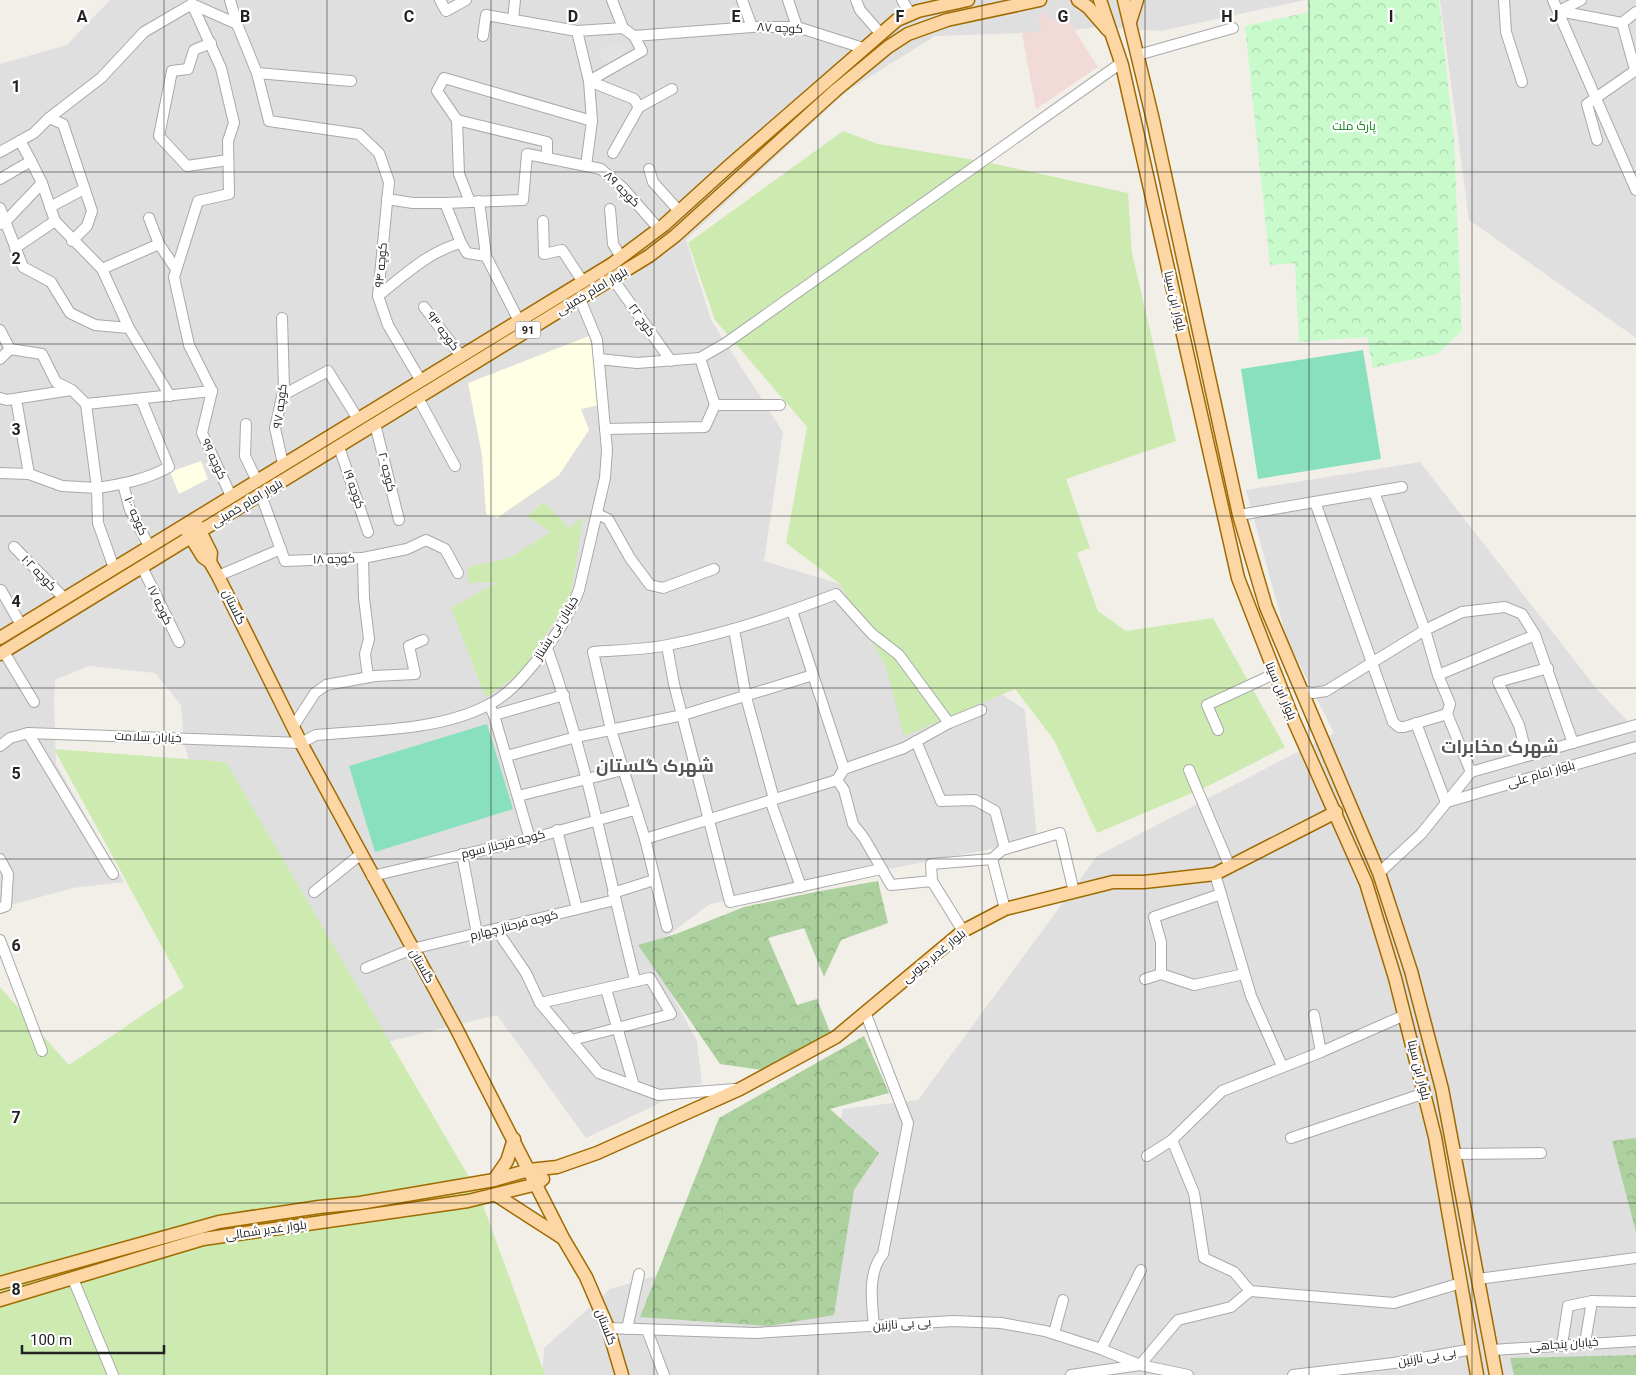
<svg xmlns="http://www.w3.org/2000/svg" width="1636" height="1375" viewBox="0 0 1636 1375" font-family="Roboto,Cairo,sans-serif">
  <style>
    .residential { fill: #e0dfdf }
    .commercial { fill: #f2dad9 }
    .education { fill: #ffffe5 }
    .forest { fill: url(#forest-crowns) }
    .park { fill: url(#park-crowns) }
    .garden { fill: #cdebb0 }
    .pitch { fill: #88e0be }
    .parking { fill: #e2e2e2 }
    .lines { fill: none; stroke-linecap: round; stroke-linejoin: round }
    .minor-casing { stroke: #a9a9a9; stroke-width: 12 }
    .major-casing { stroke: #a06b00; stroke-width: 15 }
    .minor { stroke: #fff; stroke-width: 10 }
    .major { stroke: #fcd6a4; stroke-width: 12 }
    .grid { fill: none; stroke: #222; stroke-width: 1; stroke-opacity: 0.55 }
    .labels { text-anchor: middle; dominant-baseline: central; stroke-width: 4.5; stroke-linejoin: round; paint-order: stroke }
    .shield { fill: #fff; stroke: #646464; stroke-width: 1 }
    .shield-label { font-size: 11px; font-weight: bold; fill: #222 }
    .street-label { font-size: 12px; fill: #222; stroke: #fff }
    .park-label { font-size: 12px; fill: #0c8416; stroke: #fff }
    .district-label { font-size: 18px; font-weight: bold; fill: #555; stroke: #fff }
    .grid-label { font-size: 16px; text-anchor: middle; font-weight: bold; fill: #222; stroke: #fff; stroke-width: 4.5; stroke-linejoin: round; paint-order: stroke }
  </style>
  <defs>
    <pattern id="forest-crowns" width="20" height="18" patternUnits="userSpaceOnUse" patternTransform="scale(1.25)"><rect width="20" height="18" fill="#add19e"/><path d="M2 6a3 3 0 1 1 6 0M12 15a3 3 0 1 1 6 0" fill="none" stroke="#95b388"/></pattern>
    <pattern id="park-crowns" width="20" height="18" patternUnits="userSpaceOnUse" patternTransform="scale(1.25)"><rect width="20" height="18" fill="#c8facc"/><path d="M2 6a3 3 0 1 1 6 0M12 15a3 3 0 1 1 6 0" fill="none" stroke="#acd6af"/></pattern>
  </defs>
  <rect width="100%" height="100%" fill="#f2efe9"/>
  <g class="residential">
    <path d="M110 0H1305L1161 31 1099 27 1059 32 935 36 847 91 686 240 711 320 783 432 764 561 840 584 1025 710 1037 840 710 904 648 950 697 1041 702 1083 586 1138 497 1015 350 1051 192 771 184 743 181 705 155 673 89 666 55 680 54 701 56 764 124 882 73 888 0 908V64L67 45Z"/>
    <path d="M1440 0H1636V338L1469 220Z"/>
    <path d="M1420 462 1596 688 1636 730V1375H542L544 1348 610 1289 675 1270 819 1209 843 1109 918 1100 1097 856 1334 733 1287 640 1246 490Z"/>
  </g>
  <path class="commercial" d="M1046 13 1049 21 1067 18 1098 67 1036 109 1022 34 1041 30 1038 14Z"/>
  <g class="education">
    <path d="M589 336 595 359 599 405 581 409 589 430 559 475 497 518 486 514 482 455 468 383Z"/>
    <path d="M201 461 208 479 179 494 170 472Z"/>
  </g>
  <g class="forest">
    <path d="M878 881 888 923 841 940 824 977 804 928 768 938 797 1005 817 999 830 1032 762 1070 720 1064 638 945 676 934 744 907 815 892Z"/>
    <path d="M864 1036 889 1093 830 1109 879 1153 854 1190 834 1315 769 1326 640 1317 719 1118Z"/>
    <path d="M1636 1138V1232L1612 1141Z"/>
    <path d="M1636 1355V1375H1514L1510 1358Z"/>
  </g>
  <path class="park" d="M1307 0H1439L1454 140 1462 331 1437 354 1373 368 1367 337 1299 342 1295 263 1270 265 1245 26 1309 12Z"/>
  <g class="garden">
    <path d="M843 131 878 144 986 162 1128 193 1132 253 1176 441 1066 479 1090 548 1077 553 1098 611 1126 631 1213 618 1285 747 1204 788 1097 833 1054 740 1015 689 904 736 886 667 840 584 786 543 807 427 715 320 688 243Z"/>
    <path d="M544 502 569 528 583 517 571 595 522 671 486 698 451 608 498 582 468 583V567L509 558 551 532 527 516Z"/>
    <path d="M54 749 226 762 479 1194 545 1375H0V987L69 1065 184 987Z"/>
  </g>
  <g class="pitch">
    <path d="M1363 350 1381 459 1258 479 1241 369Z"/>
    <path d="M487 724 513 809 375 852 349 766Z"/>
  </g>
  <path class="parking" d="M611 43 629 49 606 67 599 53Z"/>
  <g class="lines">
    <g class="minor-casing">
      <g id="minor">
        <path d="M230 0 237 24 257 73 269 121 359 134 379 153 389 182 378 296 388 325 421 381"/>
        <path d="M440 0 446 11 466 0"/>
        <path d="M742 0 752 27"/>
        <path d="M788 0 797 27"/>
        <path d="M856 0 860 10 880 33"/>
        <path d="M902 0 911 15"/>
        <path d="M1504 0 1506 32 1522 82"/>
        <path d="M1553 0 1636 190"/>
        <path d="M192 4 237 24"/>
        <path d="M1559 11 1622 23 1636 12"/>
        <path d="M1559 11 1581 0"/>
        <path d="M513 20 515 0"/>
        <path d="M1622 23 1635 70"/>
        <path d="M483 36 486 15 577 31"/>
        <path d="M634 36 752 27H797L863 48"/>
        <path d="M211 43 194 50 188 69 172 71 159 136 187 166 228 160"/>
        <path d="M1138 55 1233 28"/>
        <path d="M257 73 351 81"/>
        <path d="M639 107 672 89"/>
        <path d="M49 118 101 78 144 32 192 4 221 68 234 123 228 141 229 194 198 201 174 277 189 345 212 391"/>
        <path d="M457 120 547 142V158L527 154 523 200 470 202"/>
        <path d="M592 121 589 81 642 51 634 36 623 28 612 0"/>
        <path d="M1597 140 1587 104 1636 70"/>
        <path d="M20 141 31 161"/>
        <path d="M0 152 34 133 49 118 63 124 92 211 87 226 72 241"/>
        <path d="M613 153 639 107 634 99 589 81 577 31 623 28"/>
        <path d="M547 158 601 169 623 188 659 229"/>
        <path d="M649 169 653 182 679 211"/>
        <path d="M0 179 31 161 42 183"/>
        <path d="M387 199 413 203H445"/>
        <path d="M479 201 486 256"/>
        <path d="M50 207 84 189"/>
        <path d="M0 208 23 267 51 282 70 313 95 325 129 328 170 396"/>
        <path d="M610 209 613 244 621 257"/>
        <path d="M149 218 159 244 176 269"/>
        <path d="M543 221 544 254 562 250 583 282"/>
        <path d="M0 224 5 222 42 183 55 221 102 269 129 328"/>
        <path d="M15 248 55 221"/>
        <path d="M102 269 159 244"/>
        <path d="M613 279 671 361"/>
        <path d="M378 296C403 276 429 251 461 243"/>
        <path d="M424 307 461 356"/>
        <path d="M282 318 284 388 275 428 283 464"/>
        <path d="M519 321 486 256 467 253 461 243 445 203 470 202 459 174 457 120 437 91 444 78 592 121 586 166"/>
        <path d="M0 330 10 349"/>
        <path d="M700 358 726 343 1121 63"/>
        <path d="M0 359 10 349 42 354 56 382 72 390 86 404 97 488C123 484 145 480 169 467L141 399"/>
        <path d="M599 359 637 363 700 358 715 405H780"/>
        <path d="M212 391 202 433 231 496"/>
        <path d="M283 395 328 371 358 419"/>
        <path d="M0 398 7 400 71 390"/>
        <path d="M418 398 455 466"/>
        <path d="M16 399 29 474"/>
        <path d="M86 404 212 391"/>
        <path d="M246 424 245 456 257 481"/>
        <path d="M375 424 399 520"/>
        <path d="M605 429 705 427 715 405"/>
        <path d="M339 447 368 532"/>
        <path d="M0 473 29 474 62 486 97 488 98 523 114 568"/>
        <path d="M123 484 130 510 149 546"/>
        <path d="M1374 492 1425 630 1438 675 1450 704 1447 714 1471 772"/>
        <path d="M261 495 285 561 363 558 364 598 369 639 365 654 368 677"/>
        <path d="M1315 502 1393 722 1399 727H1404L1447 714"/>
        <path d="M597 514 608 519 630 558 650 585 663 588 714 569"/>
        <path d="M1239 515 1402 487"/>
        <path d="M14 547 64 598"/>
        <path d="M363 558 407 549 426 540 445 549 458 573"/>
        <path d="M142 567 179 642"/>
        <path d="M218 576 281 549"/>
        <path d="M1 590 21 625"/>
        <path d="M792 611 844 769"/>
        <path d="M734 629 746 697 774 799"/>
        <path d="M667 646 674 684 730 902 881 869"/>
        <path d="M547 648C586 756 607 869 635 980"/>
        <path d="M4 652 34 702"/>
        <path d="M1438 675 1535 635"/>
        <path d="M1301 691 1313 693 1326 691 1425 630 1462 612 1505 607 1522 614 1535 635 1573 743"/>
        <path d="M489 705 494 715 530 839"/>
        <path d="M494 715 564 695"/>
        <path d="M1416 723 1446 803"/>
        <path d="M293 727 315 693 326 685 375 676 415 674 409 646 423 640"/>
        <path d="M1218 730 1207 705 1274 674"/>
        <path d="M28 733 113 874"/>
        <path d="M916 741 941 801 975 800 995 811 1005 849"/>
        <path d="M0 746 10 738 28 733 301 743 316 735C370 730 439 731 488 705 509 695 524 676 538 659 555 638 570 614 579 590L605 478 607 450 597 340 580 299"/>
        <path d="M507 756 576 737 683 715 813 675"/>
        <path d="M1527 756 1519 725 1498 682 1548 668"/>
        <path d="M1189 770 1230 867"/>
        <path d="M837 780 844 790 853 824 864 838 891 885 932 881 963 931"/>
        <path d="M518 796 623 770"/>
        <path d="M770 800 801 887"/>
        <path d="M1447 802 1636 747"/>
        <path d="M557 830 577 909"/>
        <path d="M645 839 837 780 844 769 904 748 949 723 981 710"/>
        <path d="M462 854 477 934"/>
        <path d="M0 859 8 874 6 906 0 908"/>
        <path d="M992 859 1002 850 1060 833 1074 892"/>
        <path d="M1379 873 1421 834 1471 772 1636 725"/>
        <path d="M1215 874 1251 996 1282 1066"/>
        <path d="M372 876 530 839 634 810"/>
        <path d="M932 881 931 864 992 859 1005 909"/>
        <path d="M314 892 361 854"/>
        <path d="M613 893 654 880"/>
        <path d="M667 927 645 839 611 730 593 652C617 650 644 650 668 645 725 634 782 615 836 594L872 634 899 655 949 723"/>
        <path d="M496 929 526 973 540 1003 599 1073 659 1095 734 1089"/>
        <path d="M0 940 42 1051"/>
        <path d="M366 968 412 949 615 900"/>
        <path d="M1161 974V942L1154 917 1221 894"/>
        <path d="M1145 979 1161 974 1194 985 1244 974"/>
        <path d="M606 989 634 1086"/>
        <path d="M540 1003 650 978 671 1014 572 1040"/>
        <path d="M865 1012 908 1123 883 1254C867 1273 872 1303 874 1326"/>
        <path d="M1314 1015 1321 1052"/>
        <path d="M1291 1138 1425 1093"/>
        <path d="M1172 1140 1194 1193 1204 1258 1234 1272 1250 1291"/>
        <path d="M1455 1154 1541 1153"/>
        <path d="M1147 1156 1172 1140 1222 1091 1321 1052 1405 1015"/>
        <path d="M73 1279 113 1375"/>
        <path d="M1478 1279 1636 1258"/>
        <path d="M1592 1301 1636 1302"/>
        <path d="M608 1328 755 1333 953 1321 1001 1323 1045 1331 1101 1349 1140 1365 1188 1375"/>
        <path d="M627 1329 639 1274"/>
        <path d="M647 1330 664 1375"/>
        <path d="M1054 1333 1063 1300"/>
        <path d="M1562 1345 1568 1306 1592 1301 1585 1343"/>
        <path d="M1101 1349 1141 1270"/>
        <path d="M1492 1350 1636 1341"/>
        <path d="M1071 1375 1140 1365 1178 1320 1231 1307 1250 1291 1394 1303 1461 1283"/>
        <path d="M1293 1375 1394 1363 1473 1349"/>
      </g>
    </g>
    <g class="major-casing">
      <g id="major">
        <path d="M1078 0 1088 7 1108 30"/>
        <path d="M1100 0 1122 65 1238 578 1293 719 1366 883 1395 978 1435 1137 1477 1375"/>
        <path d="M1124 0 1153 120 1239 515 1266 607 1379 873 1411 971 1442 1089 1496 1375"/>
        <path d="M1130 22 1137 0"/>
        <path d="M197 525 211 553 210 562"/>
        <path d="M187 531 203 557 210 562 218 576 301 743 456 1028 563 1238 586 1277 608 1328 622 1375"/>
        <path d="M0 638 612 264 664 225 729 166 897 20 918 11 968 0"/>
        <path d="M0 654 649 256 675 236 836 90 888 47 908 34 947 20 1040 0"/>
        <path d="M494 1180 507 1161 514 1139"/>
        <path d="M496 1195 561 1237"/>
        <path d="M0 1283 219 1222 319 1207 360 1203 494 1180 529 1170 557 1167 597 1153 740 1089 836 1037 963 931 1005 909 1113 882H1144L1215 874 1336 812"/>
        <path d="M0 1300 203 1239 468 1201 537 1184 543 1179"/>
      </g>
    </g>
    <use href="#minor" class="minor"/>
    <use href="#major" class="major"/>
  </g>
  <path class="grid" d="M164 0V1375M327 0V1375M491 0V1375M654 0V1375M818 0V1375M982 0V1375M1145 0V1375M1309 0V1375M1472 0V1375M0 172H1636M0 344H1636M0 516H1636M0 688H1636M0 859H1636M0 1031H1636M0 1203H1636"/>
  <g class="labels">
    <rect class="shield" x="515.5" y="321.5" width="25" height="17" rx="4"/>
    <g class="shield-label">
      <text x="528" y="330">91</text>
    </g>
    <g class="street-label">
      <text transform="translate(780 28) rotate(3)">کوچه ۸۷</text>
      <text transform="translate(622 189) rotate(45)">کوچه ۸۹</text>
      <text transform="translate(381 265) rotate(-85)">کوچه ۹۴</text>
      <text transform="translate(592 291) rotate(-31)">بلوار امام خمینی</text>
      <text transform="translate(1175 301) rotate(77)">بلوار ابن سینا</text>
      <text transform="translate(642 320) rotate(55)">کوچ ۲۲</text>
      <text transform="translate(443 331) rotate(53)">کوچه ۹۳</text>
      <text transform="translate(280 406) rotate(-83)">کوچه ۹۷</text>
      <text transform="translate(214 459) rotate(65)">کوچه ۹۹</text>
      <text transform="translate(387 472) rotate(76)">کوچه ۲۰</text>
      <text transform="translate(354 489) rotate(71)">کوچه ۱۹</text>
      <text transform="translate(247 503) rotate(-31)">بلوار امام خمینی</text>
      <text transform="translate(136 516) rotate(67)">کوچه ۱۰۰</text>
      <text transform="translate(334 559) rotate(-2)">کوچه ۱۸</text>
      <text transform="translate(39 573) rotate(46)">کوچه ۱۰۲</text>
      <text transform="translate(160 605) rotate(64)">کوچه ۱۷</text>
      <text transform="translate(234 607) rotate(64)">گلستان</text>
      <text transform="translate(556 628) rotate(-58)">خیابان بی بشناز</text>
      <text transform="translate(1281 691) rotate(67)">بلوار ابن سینا</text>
      <text transform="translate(148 737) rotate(2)">خیابان سلامت</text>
      <text transform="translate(1541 774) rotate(-16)">بلوار امام علی</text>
      <text transform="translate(503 844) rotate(-14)">کوچه فرحناز سوم</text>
      <text transform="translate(514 925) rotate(-14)">کوچه فرحناز چهارم</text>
      <text transform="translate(934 956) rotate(-39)">بلوار غدیر جنوبی</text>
      <text transform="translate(422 966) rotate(61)">گلستان</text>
      <text transform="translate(1419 1070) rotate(76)">بلوار ابن سینا</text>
      <text transform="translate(266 1230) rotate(-8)">بلوار غدیر شمالی</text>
      <text transform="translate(902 1324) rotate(-4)">بی بی نازنین</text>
      <text transform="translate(606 1327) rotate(69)">گلستان</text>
      <text transform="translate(1564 1344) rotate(-4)">خیابان پنجاهی</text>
      <text transform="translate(1427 1357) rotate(-10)">بی بی نازنین</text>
    </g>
    <g class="park-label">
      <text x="1354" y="126">پارک ملت</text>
    </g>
    <g class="district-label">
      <text x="1500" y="746">شهرک مخابرات</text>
      <text x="655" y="765">شهرک گلستان</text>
    </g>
  </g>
  <g class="grid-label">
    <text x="82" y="22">A</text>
    <text x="245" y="22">B</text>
    <text x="409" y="22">C</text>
    <text x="573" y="22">D</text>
    <text x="736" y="22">E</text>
    <text x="900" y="22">F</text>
    <text x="1063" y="22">G</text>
    <text x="1227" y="22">H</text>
    <text x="1391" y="22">I</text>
    <text x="1554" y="22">J</text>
    <text x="16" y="92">1</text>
    <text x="16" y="264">2</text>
    <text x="16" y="435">3</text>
    <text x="16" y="607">4</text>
    <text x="16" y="779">5</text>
    <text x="16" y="951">6</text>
    <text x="16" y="1123">7</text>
    <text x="16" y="1295">8</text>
  </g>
  <path d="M22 1345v8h142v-8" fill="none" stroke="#222222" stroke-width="2.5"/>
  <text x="30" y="1345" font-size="15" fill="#222222" stroke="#ffffff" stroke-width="4" paint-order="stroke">100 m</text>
</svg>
